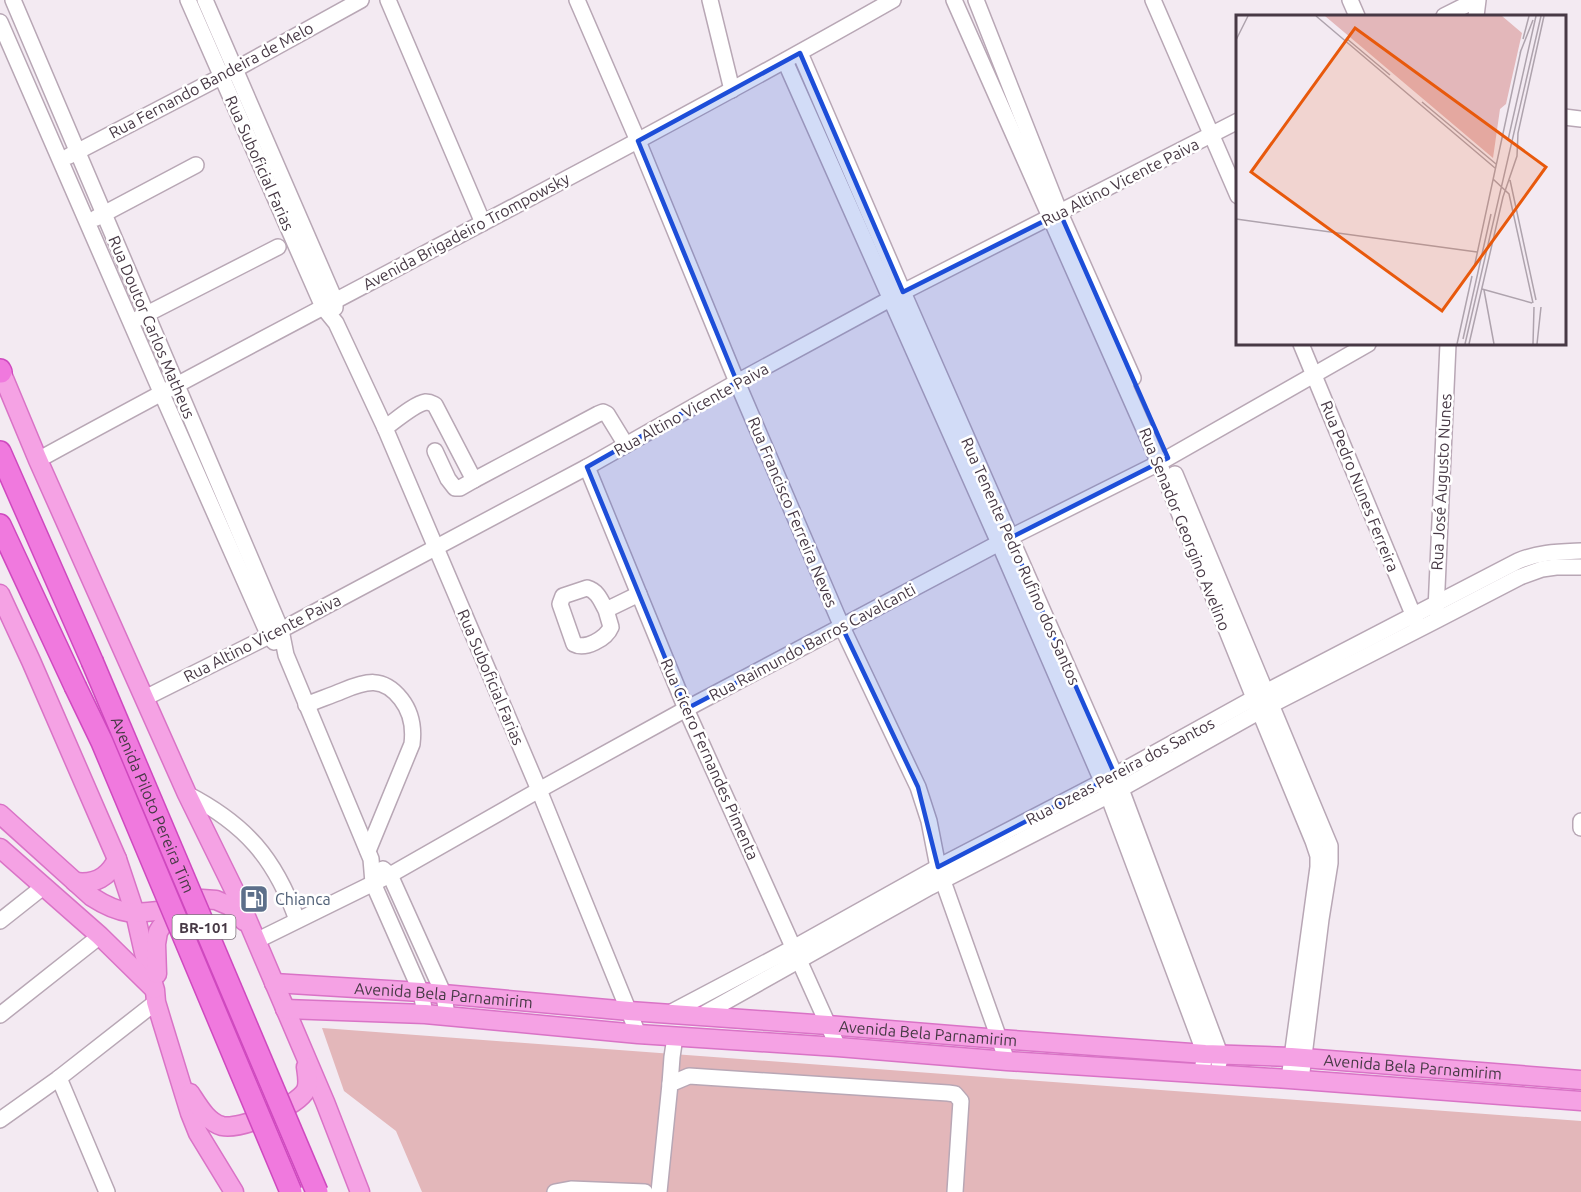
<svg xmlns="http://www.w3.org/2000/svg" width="1581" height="1192" viewBox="0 0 1581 1192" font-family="Ubuntu,sans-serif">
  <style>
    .green { fill: #e3b7ba }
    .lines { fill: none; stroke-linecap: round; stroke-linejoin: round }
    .minor-casing { stroke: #b8a7b5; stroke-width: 18 }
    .major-casing { stroke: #d973c6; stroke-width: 21 }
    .highway-casing { stroke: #cf49bf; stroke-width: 24 }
    .minor { stroke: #fff; stroke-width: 15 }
    .major { stroke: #f5a2e4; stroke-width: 18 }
    .highway { stroke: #f079de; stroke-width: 21 }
    .highway-bridge-casing { stroke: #cf49bf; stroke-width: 24; stroke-linecap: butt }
    .highway-bridge { stroke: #f079de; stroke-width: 21 }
    .marked { fill: #1d4ed8; fill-opacity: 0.2; stroke: #1d4ed8; stroke-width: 4.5; stroke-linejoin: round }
    .labels { text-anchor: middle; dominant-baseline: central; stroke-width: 5; stroke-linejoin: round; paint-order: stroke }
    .shield { fill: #fff; stroke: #7e747d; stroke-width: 1.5 }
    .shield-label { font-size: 15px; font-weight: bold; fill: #473945 }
    .street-label { font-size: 16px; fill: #473945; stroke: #fff }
    .service-label { font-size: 16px; fill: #4e5e75; stroke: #fff; text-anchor: start }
    .inset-road { fill: none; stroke: #aea3ad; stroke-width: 1.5 }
    .view { fill: #e8590c; fill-opacity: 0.15; stroke: #e8590c; stroke-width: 3 }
    .inset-edge { fill: none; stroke: #473945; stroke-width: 3 }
  </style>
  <rect width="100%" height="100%" fill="#f3eaf2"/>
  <path class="green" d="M322 1028 1581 1121V1192H422L396 1131 344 1091Z"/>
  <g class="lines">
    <g class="minor-casing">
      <g id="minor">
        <path d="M13 0 281 630 286 655 371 859 373 883 421 992 425 1014"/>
        <path d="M188 0 323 307 336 323 385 428 539 790 638 1034"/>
        <path d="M205 0 335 300V308"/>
        <path d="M388 0 483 223"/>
        <path d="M577 0 638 141 737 382 842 627 918 787 929 821 938 867 1007 1061"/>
        <path d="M710 0 732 90"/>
        <path d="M954 0 1159 463 1254 698 1313 841 1318 856V867L1289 1079"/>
        <path d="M976 0 1060 213 1133 378"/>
        <path d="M1153 0 1238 196"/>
        <path d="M1350 0 1357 16"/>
        <path d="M1444 16 1476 0"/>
        <path d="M1476 16 1478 0"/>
        <path d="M0 22 161 392 269 636 274 642"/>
        <path d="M800 53 903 292 1121 789 1220 1054 1219 1063"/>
        <path d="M785 61 999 543 1108 795 1205 1054 1203 1065"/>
        <path d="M1564 117 1581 119"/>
        <path d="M69 156 236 69 361 0"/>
        <path d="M96 218 196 165"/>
        <path d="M139 318 278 247"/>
        <path d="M1301 344 1417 624"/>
        <path d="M385 428C395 421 414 404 426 402 431 402 431 403 435 405L474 480 460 488H455L448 479 435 451"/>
        <path d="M38 460C322 304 612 160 893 0"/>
        <path d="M587 467 686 709 838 1047"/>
        <path d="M1175 474 1330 846V863L1321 919 1301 1080"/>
        <path d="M474 480 598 414 603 412 607 414 626 445"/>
        <path d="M606 610 611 627C606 639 585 650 574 644L560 604 563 596 587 588C598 591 601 601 606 610L639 594"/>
        <path d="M1436 610 1448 344"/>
        <path d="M145 698 281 630 587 467 737 382 903 292 1238 121"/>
        <path d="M306 705C318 700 330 696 342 691 366 681 383 676 401 699 412 713 414 728 412 744L368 851"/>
        <path d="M187 794C245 824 275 858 297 920"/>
        <path d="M1581 821V828"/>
        <path d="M383 869 390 875 444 995 447 1016"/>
        <path d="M0 921 43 887"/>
        <path d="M256 941 390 875 539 790 686 709 999 543 1159 463 1368 344"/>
        <path d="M668 1014 793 948 938 867 1115 775 1254 698 1518 561C1539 552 1559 552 1581 551"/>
        <path d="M0 1015 100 936"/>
        <path d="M700 1016 930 887 1121 789 1271 705 1437 620 1520 577 1542 569 1556 567H1581"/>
        <path d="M59 1078 107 1192"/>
        <path d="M670 1084 672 1057 675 1037"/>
        <path d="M0 1120 59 1078 156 1002"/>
        <path d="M555 1192 571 1189 645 1192"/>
        <path d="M659 1192 670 1084 689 1076 948 1093 955 1094 961 1101 955 1192"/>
      </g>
    </g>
    <g class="major-casing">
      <g id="major">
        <path d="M0 369 38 460 187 794 238 898 325 1102 360 1192"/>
        <path d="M0 594 31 661 117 859 135 913 144 953 155 990 156 1002 162 1022 190 1113 198 1133 234 1192"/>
        <path d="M0 814 92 897C126 919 140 913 178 908"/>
        <path d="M0 848 100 936 154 989"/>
        <path d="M75 882C95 885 109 877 117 859"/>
        <path d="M157 974 156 944 158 932 161 927 178 908 202 899 216 900 230 906 244 921"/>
        <path id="s1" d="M274 983 421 992 629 1011 828 1025 999 1039 1205 1054 1291 1057 1581 1080"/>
        <path d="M285 1009 425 1014 638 1034 838 1047 1007 1061 1289 1079 1581 1101"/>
        <path d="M190 1093C198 1105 207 1122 222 1126 240 1130 297 1107 306 1090 309 1083 307 1075 306 1067"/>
      </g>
    </g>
    <g class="highway-casing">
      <g id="highway">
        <path d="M0 370 1 372"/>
        <path d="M0 452 92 661"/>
        <path d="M0 525 75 686"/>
      </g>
    </g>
    <use href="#minor" class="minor"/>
    <use href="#major" class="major"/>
    <use href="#highway" class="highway"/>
    <g class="highway-bridge-casing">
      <g id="highway-bridge">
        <path id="s2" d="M92 661 317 1192"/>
        <path d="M75 686 102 742 291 1192"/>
      </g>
    </g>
    <use href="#highway-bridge" class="highway-bridge"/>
  </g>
  <path class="marked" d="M800 53 903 292 1060 213 1168 458 1010 538 1115 775 938 867 918 787 842 627 686 709 587 467 737 382 638 141Z"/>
  <defs>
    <g id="fuel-square" transform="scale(1.5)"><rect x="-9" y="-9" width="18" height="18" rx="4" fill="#5c6f8a" stroke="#fff"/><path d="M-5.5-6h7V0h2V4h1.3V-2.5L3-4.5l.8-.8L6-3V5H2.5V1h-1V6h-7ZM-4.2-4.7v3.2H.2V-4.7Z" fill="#fff"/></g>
  </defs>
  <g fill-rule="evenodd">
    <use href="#fuel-square" x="254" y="899"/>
  </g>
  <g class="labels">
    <rect class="shield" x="172.5" y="915" width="63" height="24" rx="4.5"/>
    <g class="shield-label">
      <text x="204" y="927">BR-101</text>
    </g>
    <g class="street-label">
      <text transform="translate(211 80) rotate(-28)">Rua Fernando Bandeira de Melo</text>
      <text transform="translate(260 163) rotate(66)">Rua Suboficial Farias</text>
      <text transform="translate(1120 182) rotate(-27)">Rua Altino Vicente Paiva</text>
      <text transform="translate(466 231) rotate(-28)">Avenida Brigadeiro Trompowsky</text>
      <text transform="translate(152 327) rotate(67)">Rua Doutor Carlos Matheus</text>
      <text transform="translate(691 409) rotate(-29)">Rua Altino Vicente Paiva</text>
      <text transform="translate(1441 482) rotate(-87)">Rua José Augusto Nunes</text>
      <text transform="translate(1360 486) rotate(68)">Rua Pedro Nunes Ferreira</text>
      <text transform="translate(793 512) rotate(67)">Rua Francisco Ferreira Neves</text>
      <text transform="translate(1185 529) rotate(68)">Rua Senador Georgino Avelino</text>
      <text transform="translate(1021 561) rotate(66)">Rua Tenente Pedro Rufino dos Santos</text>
      <text transform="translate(262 638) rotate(-27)">Rua Altino Vicente Paiva</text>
      <text transform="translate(812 642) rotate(-28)">Rua Raimundo Barros Cavalcanti</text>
      <text transform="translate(491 677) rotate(67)">Rua Suboficial Farias</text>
      <text transform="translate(710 759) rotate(66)">Rua Cícero Fernandes Pimenta</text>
      <text transform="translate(1120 771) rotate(-28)">Rua Ozeas Pereira dos Santos</text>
      <text stroke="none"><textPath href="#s2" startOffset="156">Avenida Piloto Pereira Tim</textPath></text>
      <text stroke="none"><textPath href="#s1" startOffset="170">Avenida Bela Parnamirim</textPath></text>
      <text stroke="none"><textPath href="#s1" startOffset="656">Avenida Bela Parnamirim</textPath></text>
      <text stroke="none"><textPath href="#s1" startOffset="1142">Avenida Bela Parnamirim</textPath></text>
    </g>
    <g class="service-label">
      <text x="275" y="899">Chianca</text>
    </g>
  </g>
  <g transform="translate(1236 15)">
    <rect width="330" height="330" fill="#f3eaf2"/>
    <path d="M89 1H266L286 18 270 89 264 94 257 143Z" fill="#e3b7ba"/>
    <path class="inset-road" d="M80 1 259 153M110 23 154 60M287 24 293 1M0 25 12 1M284 38 297 5M186 87 260 149M272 125 300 1M257 164 273 179 297 288M274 165 300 285M0 204 241 237M238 253 285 35M246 274 296 288M248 275 258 329M227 324 255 199M221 329 236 261M229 329 305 1M233 329 267 182 281 141 282 118 308 1M297 329 298 292M301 329 305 292"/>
    <path class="view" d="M119 13 310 152 206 296 15 157Z"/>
    <rect width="330" height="330" class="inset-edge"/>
  </g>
</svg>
